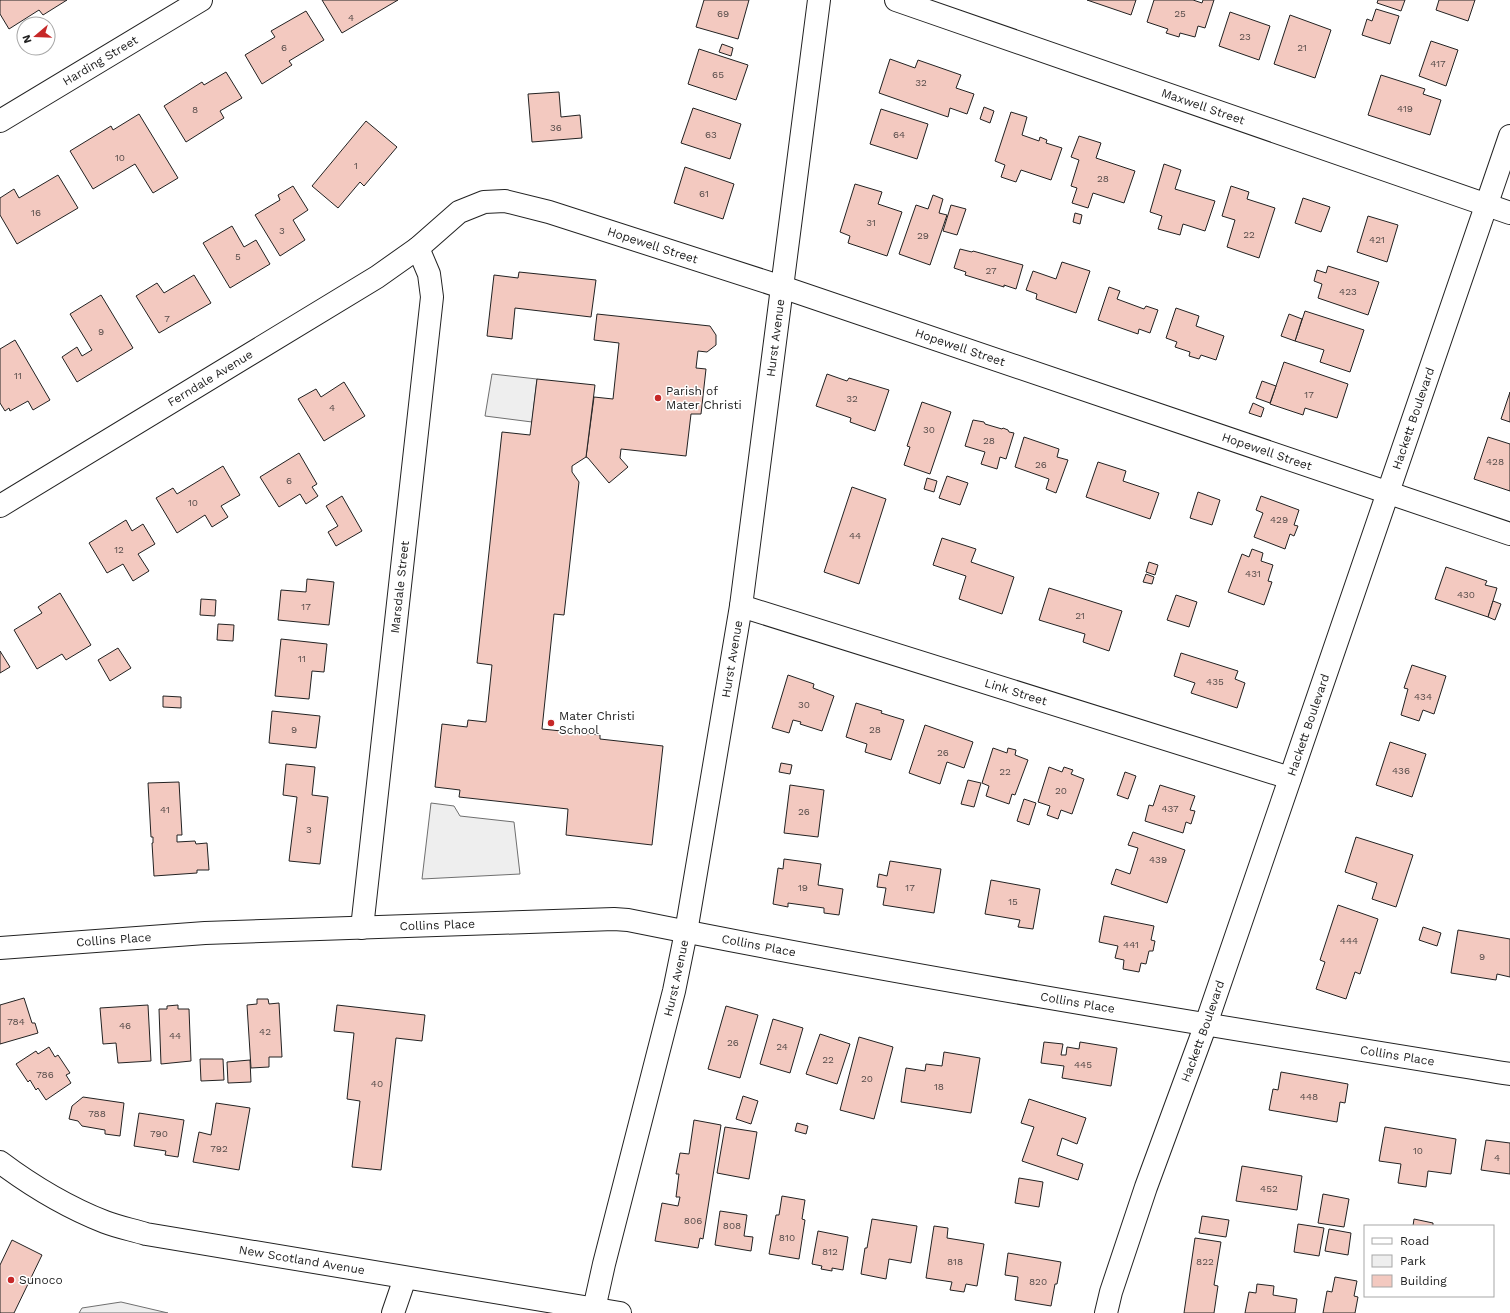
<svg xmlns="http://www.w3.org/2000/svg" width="1510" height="1313" viewBox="0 0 1510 1313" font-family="'Work Sans',sans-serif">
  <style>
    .green { fill: #eee; stroke: #6f6f6f }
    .building { fill: #f3c9c0; stroke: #222 }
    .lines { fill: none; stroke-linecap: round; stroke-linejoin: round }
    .minor-casing { stroke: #222; stroke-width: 24 }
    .tertiary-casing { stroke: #222; stroke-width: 24 }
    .minor { stroke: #fff; stroke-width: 22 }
    .tertiary { stroke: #fff; stroke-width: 22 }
    .poi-dot { fill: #c62828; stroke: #fff; stroke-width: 1.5 }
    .labels { text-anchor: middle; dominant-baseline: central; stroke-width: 3; stroke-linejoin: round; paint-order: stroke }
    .number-label { font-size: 10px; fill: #564c4a }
    .street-label { font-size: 12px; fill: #222; stroke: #fff }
    .poi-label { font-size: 12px; fill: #222; stroke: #fff; text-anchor: start }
  </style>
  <rect width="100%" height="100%" fill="#fff"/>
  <g class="green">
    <path d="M492 374 537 379 532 422 485 416Z"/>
    <path d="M431 803 454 806 460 816 514 822 520 874 422 879Z"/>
    <path d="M121 1302 168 1313H79L82 1308Z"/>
  </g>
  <g class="building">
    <path d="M0 0H67L43 15 39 10 9 29 0 14Z"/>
    <path d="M322 0H398L342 33Z"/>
    <path d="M704 0H749L738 39 696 27Z"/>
    <path d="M1087 0H1136L1131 15Z"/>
    <path d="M1154 0H1193L1202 3 1203 0H1214L1205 28 1198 26 1195 37 1180 33 1179 37 1166 33 1168 29 1147 22Z"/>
    <path d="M1378 0H1405L1401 11 1377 3Z"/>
    <path d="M1439 0H1475L1468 21 1436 10Z"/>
    <path d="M1376 9 1399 16 1390 44 1362 35 1367 19 1372 21Z"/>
    <path d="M306 11 324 40 289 61 292 65 262 84 245 55 275 37 271 31Z"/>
    <path d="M1230 12 1270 26 1259 60 1219 46Z"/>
    <path d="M1290 15 1331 30 1315 78 1274 64Z"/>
    <path d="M1431 41 1458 50 1446 86 1419 76Z"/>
    <path d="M722 44 733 48 731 56 719 52Z"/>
    <path d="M699 49 748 65 736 100 688 84Z"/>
    <path d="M890 59 915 68 918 60 961 75 956 88 974 94 967 114 950 108 948 117 879 93Z"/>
    <path d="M226 72 242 98 220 111 224 118 186 142 164 106 202 82 204 85Z"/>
    <path d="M1381 75 1425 89 1423 94 1441 100 1430 135 1368 115Z"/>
    <path d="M559 92 561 117 580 115 582 138 532 142 528 94Z"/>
    <path d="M984 107 994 111 990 123 980 119Z"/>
    <path d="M693 108 741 124 730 159 681 143Z"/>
    <path d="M881 109 928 124 917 159 870 144Z"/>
    <path d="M1011 112 1027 117 1022 135 1039 141 1040 137 1047 140 1046 143 1062 148 1051 180 1021 170 1016 182 1001 177 1005 165 995 161Z"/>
    <path d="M139 114 178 178 153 193 135 164 93 189 70 151 111 126 113 130Z"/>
    <path d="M366 121 397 147 364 186 360 182 338 208 312 186Z"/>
    <path d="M1079 136 1101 143 1096 158 1135 171 1124 203 1093 193 1088 208 1072 203 1077 188 1071 186 1079 160 1071 157Z"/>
    <path d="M1164 164 1181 170 1175 189 1215 201 1205 231 1183 224 1180 235 1158 229 1162 216 1150 212Z"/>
    <path d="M685 167 734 184 723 219 674 203Z"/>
    <path d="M58 175 78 208 17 244 0 215V198L14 189 19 198Z"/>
    <path d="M855 184 882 192 878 204 902 212 887 256 848 243 850 236 840 232Z"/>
    <path d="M293 186 308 210 293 220 305 240 280 256 255 215 280 200 278 195Z"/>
    <path d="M1231 186 1249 192 1247 199 1275 208 1259 258 1227 247 1235 220 1222 216Z"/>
    <path d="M933 195 943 199 939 213 947 215 930 265 899 254 916 205 928 209Z"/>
    <path d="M1303 198 1330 207 1321 232 1295 223Z"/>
    <path d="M951 205 966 209 957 235 943 231Z"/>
    <path d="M1075 213 1082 215 1080 224 1073 222Z"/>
    <path d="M1368 216 1398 225 1387 262 1357 252Z"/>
    <path d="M232 226 244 247 256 240 270 264 230 288 203 243Z"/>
    <path d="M960 249 972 252 973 251 1023 265 1016 289 1004 285V287L965 275 966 272 954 268Z"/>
    <path d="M1062 262 1090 271 1076 313 1036 299 1037 294 1026 290 1033 271 1056 279Z"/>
    <path d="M1328 266 1379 282 1368 315 1318 298 1322 284 1314 281 1317 270 1326 273Z"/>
    <path d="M519 272 596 280 591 317 515 308 512 339 487 336 494 275 518 278Z"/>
    <path d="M194 275 211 303 159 333 136 296 157 283 164 293Z"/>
    <path d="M1109 287 1120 291 1117 299 1144 309 1146 306 1158 310 1150 333 1139 329 1138 334 1098 320Z"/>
    <path d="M101 295 133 348 77 382 62 357 77 347 82 356 92 350 70 314Z"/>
    <path d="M1176 308 1199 316 1196 326 1224 336 1216 360 1201 355 1199 359 1189 356 1190 352 1175 347 1177 342 1166 338Z"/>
    <path d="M1305 311 1364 330 1350 372 1320 362 1324 350 1295 341Z"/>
    <path d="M597 314 710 326 716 335V345L707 352 698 351 696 368 706 369 701 414H691L686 456 621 449 620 458 628 467 609 483 588 458 586 457 594 397 613 399 619 343 594 340Z"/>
    <path d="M1289 314 1302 319 1295 341 1281 336Z"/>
    <path d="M15 340 50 400 33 410 28 401 10 411 9 408 5 411 0 403V349Z"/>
    <path d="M1284 362 1348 384 1337 418 1305 408 1303 415 1270 404Z"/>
    <path d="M827 374 847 381 849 378 889 390 875 431 850 422 851 418 816 406Z"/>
    <path d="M537 379 595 385 586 457 572 466V472L579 482 564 615 554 614 542 729 600 735V739L663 746 652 845 566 835 568 809 459 797 460 790 435 787 442 724 467 727 468 720 486 722 492 665 477 663 502 432 530 435Z"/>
    <path d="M1262 381 1276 386 1270 403 1256 398Z"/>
    <path d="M344 382 365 416 324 441 298 399 316 389 321 397Z"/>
    <path d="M1510 392V422L1501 419Z"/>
    <path d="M922 402 951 412 930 474 904 465 910 447 907 446Z"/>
    <path d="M1253 403 1264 408 1261 417 1249 413Z"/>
    <path d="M973 420 984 422 985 424 1002 429 1003 428 1008 430 1009 432 1014 433 1006 459 1000 457 997 469 981 464 985 452 965 446Z"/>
    <path d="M1024 437 1059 449 1057 457 1068 460 1056 493 1046 489 1049 479 1015 467Z"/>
    <path d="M1488 437 1510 444V491L1474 479Z"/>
    <path d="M299 453 317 484 312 487 318 496 306 504 300 494 279 507 260 477Z"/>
    <path d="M1098 462 1126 471 1123 481 1159 493 1150 519 1086 497Z"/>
    <path d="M223 466 240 495 221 506 228 517 212 527 205 515 177 533 156 498 173 488 177 494Z"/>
    <path d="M947 476 968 483 960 505 939 498Z"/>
    <path d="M927 478 937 481 934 492 924 489Z"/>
    <path d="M852 487 886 499 859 584 824 572Z"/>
    <path d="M1198 492 1220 500 1212 525 1190 518Z"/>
    <path d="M342 496 362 531 336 546 328 532 338 526 326 506Z"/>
    <path d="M1261 496 1299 510 1294 525 1298 526 1294 536 1290 534 1285 549 1254 537 1263 513 1256 510Z"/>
    <path d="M126 520 132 531 143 524 155 544 138 554 149 571 133 581 123 564 107 573 89 543Z"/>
    <path d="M942 538 976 549 971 562 1014 577 1002 614 959 599 966 576 933 565Z"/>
    <path d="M1252 549 1263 553 1261 561 1273 565 1268 581 1272 582 1264 605 1228 592 1242 554 1249 557Z"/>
    <path d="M1149 562 1158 565 1155 575 1146 572Z"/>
    <path d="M1446 567 1487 581 1485 585 1497 588 1488 617 1435 599Z"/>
    <path d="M1146 574 1154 577 1152 584 1143 582Z"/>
    <path d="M307 579 334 582 329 625 278 620 281 590 306 592Z"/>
    <path d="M1049 588 1122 611 1109 651 1083 642 1085 634 1039 620Z"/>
    <path d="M60 593 91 645 66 660 62 654 37 669 14 630 42 613 38 607Z"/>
    <path d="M1176 595 1197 602 1189 627 1167 620Z"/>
    <path d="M201 599 216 600 215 616 200 615Z"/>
    <path d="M1493 601 1501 604 1495 620 1488 617Z"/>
    <path d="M218 624 234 625 233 641 217 640Z"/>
    <path d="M281 639 327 644 324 672 312 671 309 699 275 696Z"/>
    <path d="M118 648 131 668 110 681 98 660Z"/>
    <path d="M0 651 10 667 0 673Z"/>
    <path d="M1181 653 1238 671 1235 679 1245 683 1237 708 1191 693 1195 683 1174 676Z"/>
    <path d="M1412 665 1446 676 1434 714 1423 710 1419 721 1401 715 1408 689 1404 688Z"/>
    <path d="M788 675 814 684 813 688 834 696 822 731 800 724 801 722 793 720 789 733 772 728Z"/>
    <path d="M163 696 181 697V708L163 707Z"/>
    <path d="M856 703 882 711 881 713 904 720 891 760 865 752 867 744 846 737Z"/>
    <path d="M272 711 320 716 316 748 269 743Z"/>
    <path d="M925 725 973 742 964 768 947 762 940 784 909 773Z"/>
    <path d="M1390 742 1426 754 1412 797 1376 785Z"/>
    <path d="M993 748 1007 753 1008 748 1016 750 1015 755 1028 760 1015 795 1012 794 1009 804 986 796 989 786 982 783Z"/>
    <path d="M781 763 792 765 790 774 779 772Z"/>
    <path d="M286 764 315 767 312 795 328 797 320 864 289 861 297 797 283 795Z"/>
    <path d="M1049 767 1062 772 1064 767 1073 770 1071 774 1084 779 1072 814 1061 810 1058 819 1047 815 1050 806 1038 802Z"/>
    <path d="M1125 772 1136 776 1128 799 1117 795Z"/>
    <path d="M968 780 981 783 974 807 961 804Z"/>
    <path d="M179 782 182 835H177V842L195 841 196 844 207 843 209 870H197V873L154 876 152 843H153V837H151L148 783Z"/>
    <path d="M790 785 824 790 818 837 784 833Z"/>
    <path d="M1160 785 1195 796 1190 810 1195 811 1191 824 1186 822 1183 833 1145 821 1149 805 1153 806Z"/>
    <path d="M1024 799 1036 803 1029 825 1017 821Z"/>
    <path d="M1133 832 1185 850 1167 903 1111 884 1116 869 1130 874 1138 848 1128 845Z"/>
    <path d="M1356 837 1413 855 1396 907 1372 899 1377 883 1345 872Z"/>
    <path d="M784 859 821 864 818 885 843 889 839 915 824 913V908L788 903V907L773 904 778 868 783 869Z"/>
    <path d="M890 861 941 869 934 913 883 905 886 888 877 887 879 874 887 876Z"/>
    <path d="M991 880 1040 889 1033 929 1018 927 1020 920 985 914Z"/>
    <path d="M1338 905 1378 919 1360 974 1355 972 1346 999 1316 989 1325 962 1320 960Z"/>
    <path d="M1104 916 1154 926 1151 940 1155 941 1153 951H1149L1146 964 1141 963 1139 972 1123 969 1124 960 1115 958 1118 946 1099 942Z"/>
    <path d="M1423 927 1441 933 1437 946 1419 940Z"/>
    <path d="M1458 930 1510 939V977L1497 974 1496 980 1451 973Z"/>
    <path d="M24 998 32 1023H35L38 1033 0 1044V1005Z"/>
    <path d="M257 999H268L269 1004 279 1003 282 1057H269V1067L251 1068 247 1005 257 1004Z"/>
    <path d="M148 1005 151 1061 118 1063 116 1043 103 1044 100 1008Z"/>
    <path d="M178 1005V1009H189L191 1061 161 1064 159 1009H167V1006Z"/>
    <path d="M337 1005 425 1015 422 1041 396 1038 381 1170 352 1167 360 1101 347 1099 354 1033 334 1031Z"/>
    <path d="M726 1006 758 1015 740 1078 708 1069Z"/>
    <path d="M773 1019 803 1028 790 1073 760 1064Z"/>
    <path d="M820 1034 850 1044 837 1084 806 1074Z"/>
    <path d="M859 1037 893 1047 874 1119 840 1110Z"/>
    <path d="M1044 1042 1063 1044 1061 1055H1066L1067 1047 1079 1049 1080 1042 1117 1048 1111 1086 1062 1078 1064 1066 1041 1063Z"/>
    <path d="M49 1047 55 1057 58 1055 70 1073 66 1075 71 1083 46 1100 38 1088 36 1090 30 1080 28 1082 16 1064 36 1051 38 1054Z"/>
    <path d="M944 1052 980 1058 971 1113 901 1102 906 1068 925 1071 926 1064 942 1066Z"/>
    <path d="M200 1059H223L224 1080 201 1081Z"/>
    <path d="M250 1060 251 1082 228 1083 227 1062Z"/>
    <path d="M1281 1072 1348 1084 1345 1103 1340 1102 1337 1122 1269 1110 1273 1089 1278 1090Z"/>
    <path d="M743 1096 758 1101 751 1124 736 1119Z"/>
    <path d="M83 1097 124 1103 120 1136 105 1134V1130L82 1126 78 1121 69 1119 72 1106Z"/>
    <path d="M1029 1099 1086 1118 1077 1144 1062 1138 1057 1155 1083 1164 1078 1180 1022 1161 1034 1127 1021 1123Z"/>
    <path d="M216 1103 250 1108 239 1170 193 1162 199 1132 211 1135Z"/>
    <path d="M139 1113 184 1120 178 1157 165 1155 166 1151 134 1146Z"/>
    <path d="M694 1120 721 1125 703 1239 700 1238 698 1248 655 1241 662 1203 678 1206 680 1197H676L679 1174H676L680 1153 689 1154Z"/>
    <path d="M797 1123 808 1126 806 1134 795 1131Z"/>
    <path d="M725 1127 757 1132 749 1179 717 1173Z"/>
    <path d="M1385 1127 1456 1139 1451 1174 1428 1171 1426 1187 1398 1183 1401 1164 1379 1161Z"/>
    <path d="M1486 1140 1510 1143V1174L1481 1170Z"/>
    <path d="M1242 1166 1302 1176 1297 1210 1236 1201Z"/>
    <path d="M1019 1178 1043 1182 1039 1207 1015 1203Z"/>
    <path d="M1323 1194 1349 1199 1344 1227 1318 1223Z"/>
    <path d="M782 1196 805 1200 802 1219 805 1220 799 1259 769 1254 776 1215H779Z"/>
    <path d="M720 1211 747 1215 744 1236 753 1237 751 1251 715 1245Z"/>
    <path d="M1202 1216 1229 1220 1226 1237 1199 1233Z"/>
    <path d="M872 1219 917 1226 911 1263 889 1259 886 1279 861 1274 865 1248H867Z"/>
    <path d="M1414 1219 1433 1223V1226H1413Z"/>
    <path d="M1298 1224 1324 1228 1319 1256 1294 1252Z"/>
    <path d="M934 1226 948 1228 947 1238 984 1244 977 1286 966 1284 964 1292 950 1290 952 1282 926 1278Z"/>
    <path d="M1329 1229 1351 1233 1348 1255 1325 1251Z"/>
    <path d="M818 1231 848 1237 843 1270 832 1268V1271L821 1269 822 1266 812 1264Z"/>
    <path d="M1195 1238 1221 1242 1214 1285 1218 1286 1214 1313H1184Z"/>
    <path d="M12 1240 42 1255 14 1313H0V1265Z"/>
    <path d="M1008 1253 1061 1262 1057 1284H1055L1051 1306 1015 1300 1018 1277 1005 1275Z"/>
    <path d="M1335 1277 1357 1281 1354 1296 1358 1297 1355 1313H1323L1327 1291 1332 1292Z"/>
    <path d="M1257 1284 1274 1286 1273 1295 1297 1299 1295 1313H1245L1249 1292 1256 1293Z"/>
  </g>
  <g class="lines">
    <g class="minor-casing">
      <g id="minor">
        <path id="s1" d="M896 0 1510 213"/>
        <path id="s2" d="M0 121 201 0"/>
        <path id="s3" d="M0 506 377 277 418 248 459 212 484 202 505 201 549 212 782 287 1510 534"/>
        <path id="s4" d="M741 606 1290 778"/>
        <path id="s5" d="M362 928 432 297 429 274 418 248"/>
        <path id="s6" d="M0 948 205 933 614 919 628 920C920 979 1215 1026 1510 1074"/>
        <path id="s7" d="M594 1309 604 1264 674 991 686 932 741 606 819 0"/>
        <path d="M393 1313 405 1278"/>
        <path id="s8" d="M1106 1313 1111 1292 1146 1187 1206 1024 1510 136"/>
      </g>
    </g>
    <g class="tertiary-casing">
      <g id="tertiary">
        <path id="s9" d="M0 1162C32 1186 67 1207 105 1222 118 1227 133 1230 146 1234L620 1313"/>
      </g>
    </g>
    <use href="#minor" class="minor"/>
    <use href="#tertiary" class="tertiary"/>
  </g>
  <g class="poi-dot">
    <circle cx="658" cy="398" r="4"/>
    <circle cx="551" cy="723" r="4"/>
    <circle cx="11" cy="1280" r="4"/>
  </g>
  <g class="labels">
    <g class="number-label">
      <text x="723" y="13">69</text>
      <text x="1180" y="13">25</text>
      <text x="351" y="17">4</text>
      <text x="1245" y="36">23</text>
      <text x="284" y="47">6</text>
      <text x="1302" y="47">21</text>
      <text x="1438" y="63">417</text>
      <text x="718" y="74">65</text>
      <text x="921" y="82">32</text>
      <text x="1405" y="108">419</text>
      <text x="195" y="109">8</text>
      <text x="556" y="127">36</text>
      <text x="711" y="134">63</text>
      <text x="899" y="134">64</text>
      <text x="120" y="157">10</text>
      <text x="356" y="165">1</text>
      <text x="1103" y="178">28</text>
      <text x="704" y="193">61</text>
      <text x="36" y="212">16</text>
      <text x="871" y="222">31</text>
      <text x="282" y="230">3</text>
      <text x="1249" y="234">22</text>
      <text x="923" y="235">29</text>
      <text x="1377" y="239">421</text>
      <text x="238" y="256">5</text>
      <text x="991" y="270">27</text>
      <text x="1348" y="291">423</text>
      <text x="167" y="318">7</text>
      <text x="101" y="331">9</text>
      <text x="18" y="375">11</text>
      <text x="1309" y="394">17</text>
      <text x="852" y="398">32</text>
      <text x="332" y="407">4</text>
      <text x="929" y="429">30</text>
      <text x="989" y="440">28</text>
      <text x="1495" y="461">428</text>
      <text x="1041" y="464">26</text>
      <text x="289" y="480">6</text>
      <text x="193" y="502">10</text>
      <text x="1279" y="519">429</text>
      <text x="855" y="535">44</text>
      <text x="119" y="549">12</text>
      <text x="1253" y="573">431</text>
      <text x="1466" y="594">430</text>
      <text x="306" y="606">17</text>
      <text x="1080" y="615">21</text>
      <text x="302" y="658">11</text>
      <text x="1215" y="681">435</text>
      <text x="1423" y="696">434</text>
      <text x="804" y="704">30</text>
      <text x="294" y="729">9</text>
      <text x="875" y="729">28</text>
      <text x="943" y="752">26</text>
      <text x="1401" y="770">436</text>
      <text x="1005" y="771">22</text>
      <text x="1061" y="790">20</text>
      <text x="1170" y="808">437</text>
      <text x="165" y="809">41</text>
      <text x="804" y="811">26</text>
      <text x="309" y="829">3</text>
      <text x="1158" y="859">439</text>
      <text x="803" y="887">19</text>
      <text x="910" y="887">17</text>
      <text x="1013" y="901">15</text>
      <text x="1349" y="940">444</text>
      <text x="1131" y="944">441</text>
      <text x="1482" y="956">9</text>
      <text x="16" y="1021">784</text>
      <text x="125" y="1025">46</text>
      <text x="265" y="1031">42</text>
      <text x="175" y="1035">44</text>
      <text x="733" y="1042">26</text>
      <text x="782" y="1046">24</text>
      <text x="828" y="1059">22</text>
      <text x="1083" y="1064">445</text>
      <text x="45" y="1074">786</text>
      <text x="867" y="1078">20</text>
      <text x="377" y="1083">40</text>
      <text x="939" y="1086">18</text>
      <text x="1309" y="1096">448</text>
      <text x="97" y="1113">788</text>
      <text x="159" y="1133">790</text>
      <text x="219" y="1148">792</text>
      <text x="1418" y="1150">10</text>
      <text x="1497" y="1157">4</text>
      <text x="1269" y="1188">452</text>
      <text x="693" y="1220">806</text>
      <text x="732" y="1225">808</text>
      <text x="787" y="1237">810</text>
      <text x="830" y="1251">812</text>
      <text x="955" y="1261">818</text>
      <text x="1205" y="1261">822</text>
      <text x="1038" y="1281">820</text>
    </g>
    <g class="street-label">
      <text stroke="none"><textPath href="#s2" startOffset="117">Harding Street</textPath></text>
      <text stroke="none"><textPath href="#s1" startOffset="325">Maxwell Street</textPath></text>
      <text stroke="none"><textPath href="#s3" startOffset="748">Hopewell Street</textPath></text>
      <text stroke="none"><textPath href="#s7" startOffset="989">Hurst Avenue</textPath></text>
      <text stroke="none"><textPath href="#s3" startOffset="1072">Hopewell Street</textPath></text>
      <text stroke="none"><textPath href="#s3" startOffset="246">Ferndale Avenue</textPath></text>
      <text stroke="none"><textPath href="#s8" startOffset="946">Hackett Boulevard</textPath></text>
      <text stroke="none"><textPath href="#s3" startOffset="1396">Hopewell Street</textPath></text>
      <text stroke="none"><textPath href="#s5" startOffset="343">Marsdale Street</textPath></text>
      <text stroke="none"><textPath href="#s7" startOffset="665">Hurst Avenue</textPath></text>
      <text stroke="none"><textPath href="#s4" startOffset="288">Link Street</textPath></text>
      <text stroke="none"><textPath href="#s8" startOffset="622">Hackett Boulevard</textPath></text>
      <text stroke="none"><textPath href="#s6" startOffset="438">Collins Place</textPath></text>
      <text stroke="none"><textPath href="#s6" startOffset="114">Collins Place</textPath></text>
      <text stroke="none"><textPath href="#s6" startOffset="762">Collins Place</textPath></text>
      <text stroke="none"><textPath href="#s7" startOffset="341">Hurst Avenue</textPath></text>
      <text stroke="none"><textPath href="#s6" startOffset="1086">Collins Place</textPath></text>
      <text stroke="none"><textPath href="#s8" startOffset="298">Hackett Boulevard</textPath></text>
      <text stroke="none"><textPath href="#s6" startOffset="1410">Collins Place</textPath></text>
      <text stroke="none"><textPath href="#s9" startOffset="322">New Scotland Avenue</textPath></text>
    </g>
    <g class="poi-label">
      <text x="666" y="391">Parish of<tspan x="666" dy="14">Mater Christi</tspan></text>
      <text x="559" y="716">Mater Christi<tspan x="559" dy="14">School</tspan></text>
      <text x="19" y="1280">Sunoco</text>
    </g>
  </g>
  <rect x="1364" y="1225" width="130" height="72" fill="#ffffff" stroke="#a7a7a7"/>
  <rect x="1372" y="1238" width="20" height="6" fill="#ffffff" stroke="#a7a7a7"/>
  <text x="1400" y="1245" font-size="12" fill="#222222">Road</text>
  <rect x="1372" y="1255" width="20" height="12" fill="#eeeeee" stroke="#a7a7a7"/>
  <text x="1400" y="1265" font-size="12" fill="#222222">Park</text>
  <rect x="1372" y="1275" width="20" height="12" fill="#f3c9c0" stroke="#a7a7a7"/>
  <text x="1400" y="1285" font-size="12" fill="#222222">Building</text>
  <g transform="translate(36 36) rotate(251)"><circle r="19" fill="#ffffff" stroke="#a7a7a7"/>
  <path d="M0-3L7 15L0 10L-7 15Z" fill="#c62828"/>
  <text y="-6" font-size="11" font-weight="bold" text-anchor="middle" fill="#222222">N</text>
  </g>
</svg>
